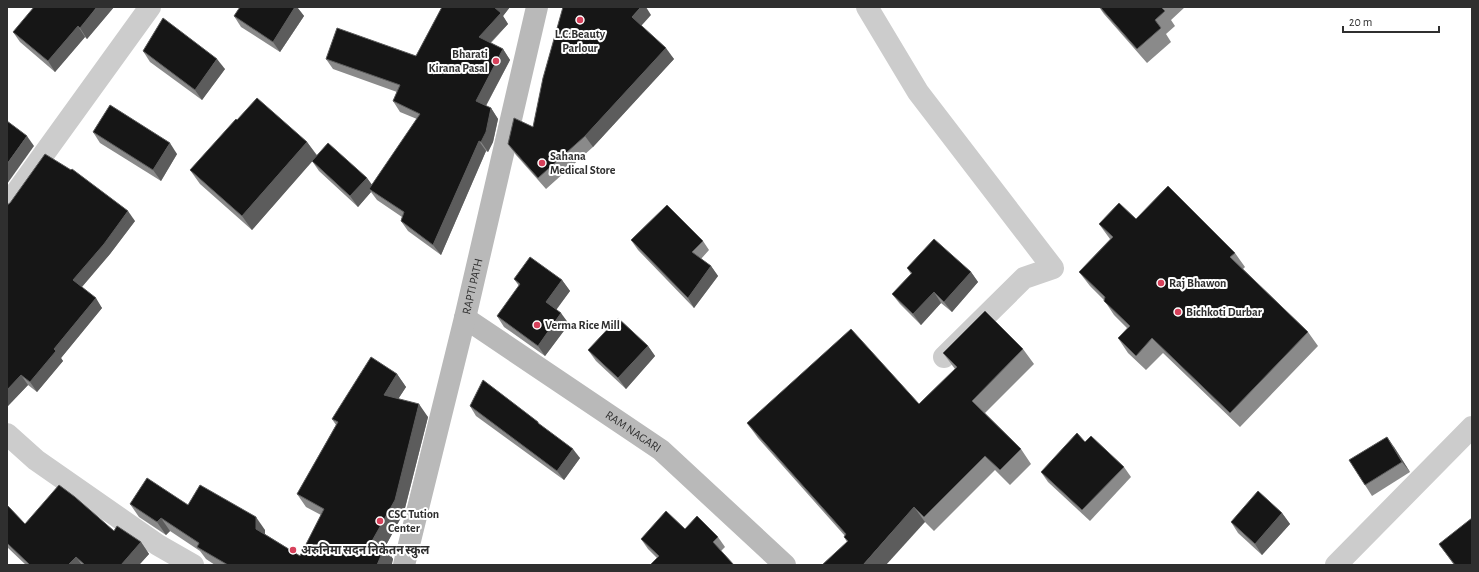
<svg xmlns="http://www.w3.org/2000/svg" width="1479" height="572" viewBox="0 0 1479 572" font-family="'Alegreya Sans','Noto Sans Devanagari',sans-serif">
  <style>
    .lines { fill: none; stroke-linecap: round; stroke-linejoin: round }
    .minor { stroke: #ccc; stroke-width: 22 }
    .secondary { stroke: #b9b9b9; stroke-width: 22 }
    .wall { fill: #8a8a8a }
    .shaded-wall { fill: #5c5c5c }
    .building { fill: #161616; stroke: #5c5c5c }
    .poi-dot { fill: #d7415b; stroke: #fff; stroke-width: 1.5 }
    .labels { text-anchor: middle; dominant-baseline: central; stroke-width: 4; stroke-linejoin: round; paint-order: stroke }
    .poi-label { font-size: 12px; font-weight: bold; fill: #2f2f2f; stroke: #fff; text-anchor: start }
    .street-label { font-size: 12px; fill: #2f2f2f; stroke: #fff }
  </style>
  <rect width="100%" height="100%" fill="#fff"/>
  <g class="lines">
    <g class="minor">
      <path d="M867 7 918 92 1053 268 1024 278 944 357"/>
      <path d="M7 205 150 7"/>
      <path d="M7 434 36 460 158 545 193 565"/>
      <path d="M1336 565 1472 427"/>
    </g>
    <g class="secondary">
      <path id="s1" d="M465 318 661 450 785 565"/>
      <path id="s2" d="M404 565 465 318 537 7"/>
    </g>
  </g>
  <g class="wall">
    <path d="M114 7 87 39 85 37 55 72 20 42 13 32Z"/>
    <path d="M240 7H297L304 16 280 52 241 27 234 16Z"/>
    <path d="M442 7H510L503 16 508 24 491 43 503 49 510 60 486 106 491 108 498 119 493 142 488 152 486 151 441 255 408 231 401 221 402 217 377 200 371 192 358 207 319 171 312 161 252 230 200 184 190 170 237 120 307 142 317 155 367 178 372 185 417 119 400 112 393 101 397 92 333 69 326 59 416 56Z"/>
    <path d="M1099 7H1185L1171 20 1175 26 1166 34 1171 42 1147 63 1104 14Z"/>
    <path d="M651 15 641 26 674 59 593 147 546 189 516 155 508 144 533 127Z"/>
    <path d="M143 51 225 69 202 100 150 62Z"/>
    <path d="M93 132 177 154 161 181 100 143Z"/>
    <path d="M7 205 135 221 110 254 82 287 102 308 61 358 63 361 37 392 28 385 7 407Z"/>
    <path d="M1136 219 1235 253 1245 267 1243 269 1308 332 1318 346 1240 427 1163 353 1146 370 1128 353 1118 338 1127 328 1114 315 1104 300 1090 286 1079 272 1110 239 1099 224Z"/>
    <path d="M631 240 703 241 709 250 701 259 711 266 718 276 694 308 638 250Z"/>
    <path d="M907 268 971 272 978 282 952 312 941 303 921 325 900 304 892 294 911 274Z"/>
    <path d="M514 279 562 280 570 291 556 309 569 324 545 356 504 327 497 316 519 286Z"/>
    <path d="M648 346 655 356 626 389 596 361 588 350Z"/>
    <path d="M1023 349 1034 364 985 413 1021 449 1031 464 1010 485 995 470 934 531 925 522 847 542 844 537 845 536 758 438 747 423 919 404 955 369 943 353Z"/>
    <path d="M397 374 406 387 398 399 428 417 404 512 385 547 393 559 391 565H215L206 559 200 551 170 531 166 535 139 517 130 504 188 505 265 530V534L300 556 321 515 306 507 297 494 336 425 332 419Z"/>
    <path d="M470 406 580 458 564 480 476 416Z"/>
    <path d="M1394 447 1410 472 1372 496 1365 485Z"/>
    <path d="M1124 467 1131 477 1090 521 1048 482 1041 472Z"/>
    <path d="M7 505 25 524 114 531 141 542 149 554 139 565H26L7 547Z"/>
    <path d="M1282 513 1290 524 1262 555 1238 533 1231 522Z"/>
    <path d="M685 529 718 537 725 547 721 551 657 558 648 549 641 539Z"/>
    <path d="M1439 544 1472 565H1454Z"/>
  </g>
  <g class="shaded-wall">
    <path d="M97 7H114L87 39 80 28Z"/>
    <path d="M295 7H297L304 16 280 52 273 42Z"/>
    <path d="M494 7H510L503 16 508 24 486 47 479 37Z"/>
    <path d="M641 7H646L651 15 639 28 632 17Z"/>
    <path d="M78 26 85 37 55 72 48 61Z"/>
    <path d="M666 48 674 59 593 147 585 136Z"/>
    <path d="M503 49 510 60 483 111 476 101Z"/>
    <path d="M217 59 225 69 202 100 195 90Z"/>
    <path d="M491 108 498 119 493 142 488 152 481 142Z"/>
    <path d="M27 136 34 146 7 184V164Z"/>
    <path d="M479 141 486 151 441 255 433 245Z"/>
    <path d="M307 142 317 156 252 230 242 216Z"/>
    <path d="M170 143 177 154 161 181 153 170Z"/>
    <path d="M367 178 375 189H369L371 192 358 207 350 196Z"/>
    <path d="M128 211 135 221 110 254 80 289 73 280Z"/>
    <path d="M711 266 718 276 694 308 688 298Z"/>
    <path d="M971 272 978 282 952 312 944 302Z"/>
    <path d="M562 280 570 291 554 313 546 302Z"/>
    <path d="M934 292 941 303 921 325 913 314Z"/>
    <path d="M96 298 102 308 61 358 63 361 37 392 30 382 54 349Z"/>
    <path d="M561 313 569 324 545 356 538 346Z"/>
    <path d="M648 346 655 356 626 389 618 378Z"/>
    <path d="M397 374 406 387 393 407 384 395Z"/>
    <path d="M21 375 28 385 7 407V390Z"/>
    <path d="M419 404 428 417 404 512 385 547 393 559 392 564 391 565H377L372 541Z"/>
    <path d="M1387 437 1394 447 1410 472 1402 462Z"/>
    <path d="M573 449 580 458 564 480 557 471Z"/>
    <path d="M914 507 925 522 886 565H863Z"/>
    <path d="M1282 513 1290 524 1262 555 1255 544Z"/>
    <path d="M256 517 265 530V542L256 529Z"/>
    <path d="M161 518 170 531 166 535 157 522Z"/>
    <path d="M141 542 149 554 139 565H121Z"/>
    <path d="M76 557 82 565H68Z"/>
  </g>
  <g class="building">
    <path d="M34 7H97L80 28 78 26 48 61 13 32Z"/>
    <path d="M240 7H295L273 42 234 16Z"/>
    <path d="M442 7H494L501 13 479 37 503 49 476 101 491 108 486 132 481 142 479 141 433 245 401 221 404 212 369 189 420 114 393 101 400 85 326 59 337 28 416 56Z"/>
    <path d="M563 7H641L632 17 666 48 585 136 538 178 508 144 514 118 533 127 543 78Z"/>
    <path d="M1100 7H1161L1165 11 1155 20 1161 28 1137 49Z"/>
    <path d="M163 18 217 59 195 90 143 51Z"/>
    <path d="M257 98 307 142 242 216 190 170 236 119 237 120Z"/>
    <path d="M110 105 170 143 153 170 93 132Z"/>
    <path d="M7 121 27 136 7 164Z"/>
    <path d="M328 143 367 178 350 196 312 161Z"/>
    <path d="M45 154 71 170 72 169 128 211 104 244 73 280 96 298 54 349 56 351 30 382 21 375 7 390V205L10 203Z"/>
    <path d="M1168 186 1235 253 1230 257 1308 332 1230 413 1152 338 1136 356 1118 338 1130 326 1104 301 1105 297 1079 272 1113 237 1099 224 1119 203 1136 219Z"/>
    <path d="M667 205 703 241 692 252 711 266 688 298 631 240Z"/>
    <path d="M934 239 971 272 944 302 934 292 913 314 892 294 912 273 907 268Z"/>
    <path d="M530 257 562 280 546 302 561 313 538 346 497 316 520 284 514 279Z"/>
    <path d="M985 311 1023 349 972 401 1021 449 1000 470 985 456 924 517 914 507 863 565H822L848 541 844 537 846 534 747 423 851 329 919 404 957 367 943 353Z"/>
    <path d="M618 318 648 346 618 378 588 350Z"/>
    <path d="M371 357 397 374 384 395 419 404 395 500 372 541 384 546 383 551 377 565H228L197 547 199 543 161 518 157 522 130 504 147 478 188 505 200 485 256 517V529L300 556 324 509 297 494 338 422 332 419Z"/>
    <path d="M483 380 538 422V423L573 449 557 471 470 406Z"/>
    <path d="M1077 433 1085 442 1091 436 1124 467 1082 510 1041 472Z"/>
    <path d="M1387 437 1402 462 1365 485 1349 460Z"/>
    <path d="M59 485 75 497 114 531 117 526 141 542 121 565H85L76 557 68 565H30L7 543V505L25 524Z"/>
    <path d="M1258 491 1282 513 1255 544 1231 522Z"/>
    <path d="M666 511 685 529 697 516 718 537 713 542 734 565H651V564L659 556 641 539Z"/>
    <path d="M1472 518V565H1455L1439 544Z"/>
  </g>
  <g class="poi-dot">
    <circle cx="580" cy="20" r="4"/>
    <circle cx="496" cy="61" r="4"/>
    <circle cx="542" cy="163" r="4"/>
    <circle cx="1161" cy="283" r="4"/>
    <circle cx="1178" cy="312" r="4"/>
    <circle cx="537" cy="325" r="4"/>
    <circle cx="380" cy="521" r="4"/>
    <circle cx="293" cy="550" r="4"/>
  </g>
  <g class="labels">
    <g class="poi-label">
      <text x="580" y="34" text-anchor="middle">L.C.Beauty<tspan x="580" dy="14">Parlour</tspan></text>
      <text x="488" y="54" text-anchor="end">Bharati<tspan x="488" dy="14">Kirana Pasal</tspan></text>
      <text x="550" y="156">Sahana<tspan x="550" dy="14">Medical Store</tspan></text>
      <text x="1169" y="283">Raj Bhawon</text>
      <text x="1186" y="312">Bichkoti Durbar</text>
      <text x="545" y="325">Verma Rice Mill</text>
      <text x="388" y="514">CSC Tution<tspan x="388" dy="14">Center</tspan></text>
      <text x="301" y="550">अरुनिमा सदन निकेतन स्कुल</text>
    </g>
    <g class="street-label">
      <text stroke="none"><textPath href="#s2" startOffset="287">RAPTI PATH</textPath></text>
      <text stroke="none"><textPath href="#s1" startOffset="203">RAM NAGARI</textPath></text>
    </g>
  </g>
  <rect width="1479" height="572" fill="none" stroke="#2f2f2f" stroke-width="16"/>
  <path d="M1343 26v6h96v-6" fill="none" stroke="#2f2f2f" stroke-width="2"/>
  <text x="1349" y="26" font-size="12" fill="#2f2f2f" stroke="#ffffff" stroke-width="3" paint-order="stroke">20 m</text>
</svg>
